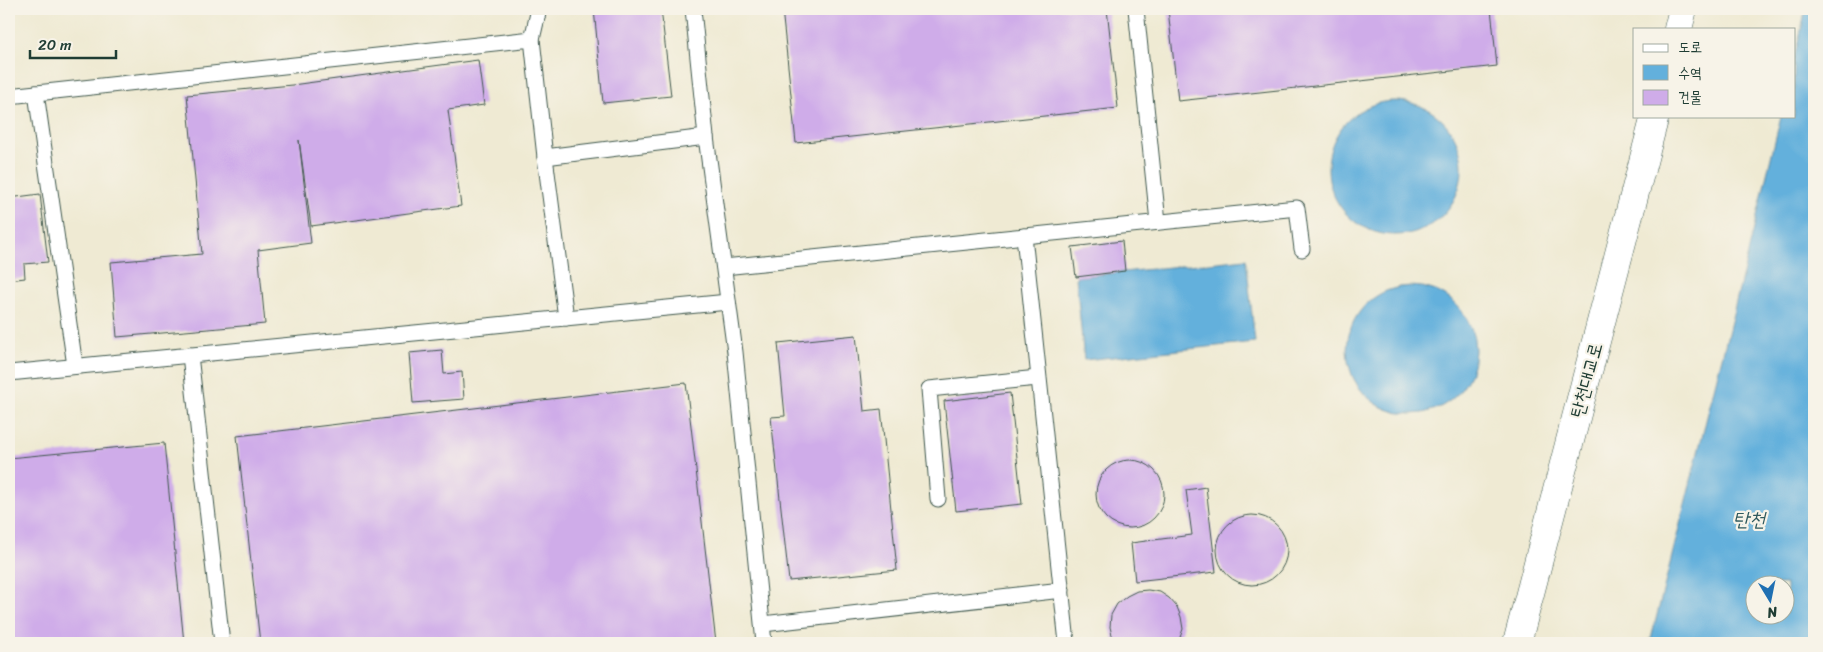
<svg xmlns="http://www.w3.org/2000/svg" width="1823" height="652" viewBox="0 0 1823 652" font-family="Sriracha,'Poor Story',sans-serif">
  <style>
    .water { fill: #63b0dc; stroke: #417688; fill-rule: evenodd }
    .building { fill: #cface9 }
    .lines { fill: none; stroke-linecap: round; stroke-linejoin: round }
    .service-casing { stroke: #3e574c; stroke-width: 17 }
    .tertiary-casing { stroke: #3e574c; stroke-width: 29 }
    .service { stroke: #fff; stroke-width: 15 }
    .tertiary { stroke: #fff; stroke-width: 28 }
    .labels { text-anchor: middle; dominant-baseline: central; stroke-width: 4.5; stroke-linejoin: round; paint-order: stroke }
    .street-label { font-size: 19px; fill: #1f3d34; stroke: #f7f3e8 }
    .water-label { font-size: 20px; font-style: italic; fill: #305a5e; stroke: #f7f3e8 }
  </style>
  <rect width="100%" height="100%" fill="#f7f3e8"/>
  <filter id="ink" filterUnits="userSpaceOnUse"><feTurbulence type="fractalNoise" baseFrequency=".02" numOctaves="2"/><feDisplacementMap in="SourceGraphic" scale="10" xChannelSelector="R" yChannelSelector="G"/><feConvolveMatrix kernelMatrix="1 2 1 2 8 2 1 2 1" color-interpolation-filters="sRGB"/></filter>
  <filter id="wash" filterUnits="userSpaceOnUse"><feTurbulence type="fractalNoise" baseFrequency=".0096" numOctaves="4" result="noise"/><feDisplacementMap in="SourceGraphic" scale="20" xChannelSelector="R" yChannelSelector="G"/><feGaussianBlur stdDeviation="1.12" result="paint"/><feColorMatrix in="noise" values="0 0 0 0 0 0 0 0 0 0 0 0 0 0 0 0 0 1.4 0 .05"/><feComposite in="paint" operator="in"/></filter>
  <g filter="url(#wash)">
    <rect width="100%" height="100%" fill="#efead3"/>
    <g class="water">
      <path d="M1806 9H1814V643H1650L1744 270 1781 116H1794V59ZM1756 584H1786V614H1756Z"/>
      <circle cx="1395" cy="168" r="67"/>
      <path d="M1246 259 1255 342 1084 360 1076 277Z"/>
      <circle cx="1411" cy="350" r="64"/>
    </g>
    <g id="blocks">
      <g class="building">
        <path d="M594 9H661L671 96 603 103Z"/>
        <path d="M782 9H1107L1118 108 796 143Z"/>
        <path d="M1168 9H1491L1497 66 1178 101Z"/>
        <path d="M478 60 484 105 448 110 461 206 311 226 299 140 311 243 258 250 265 324 117 337 111 262 202 254 187 95 292 85Z"/>
        <path d="M40 194 48 262 24 264 25 278 9 280V198Z"/>
        <path d="M1122 241 1125 271 1076 277 1072 247Z"/>
        <path d="M856 335 864 411 881 409 897 570 789 581 771 417 785 416 778 343Z"/>
        <path d="M442 350 444 374 462 372 464 399 413 403 409 353Z"/>
        <path d="M686 383 716 643H260L237 436Z"/>
        <path d="M1010 393 1022 504 956 511 944 401Z"/>
        <path d="M164 443 184 643H9V458Z"/>
        <circle cx="1130" cy="494" r="34"/>
        <path d="M1206 487 1216 572 1135 581 1131 543 1192 535 1186 490Z"/>
        <circle cx="1252" cy="550" r="35"/>
        <path d="M1148 590 1160 592 1169 598 1177 607 1181 617 1183 629 1178 643H1114L1110 627 1111 615 1117 604 1127 596 1137 591Z"/>
      </g>
    </g>
  </g>
  <g filter="url(#ink)">
    <use href="#blocks" fill-opacity="0" stroke="#3e574c" stroke-width="1"/>
    <g class="lines">
      <g class="service-casing">
        <g id="service">
          <path d="M693 9 706 137 735 352 764 643"/>
          <path d="M1136 9 1158 222"/>
          <path d="M532 39 539 9"/>
          <path d="M36 93 75 366"/>
          <path d="M9 96 532 39 545 157 706 137"/>
          <path d="M545 157 566 318"/>
          <path d="M1024 236 1067 643"/>
          <path d="M724 267 1297 208 1302 249"/>
          <path d="M190 355 222 643"/>
          <path d="M9 373 728 302"/>
          <path d="M938 499 929 389 1038 378"/>
          <path d="M763 624 1062 590"/>
        </g>
      </g>
      <g class="tertiary-casing">
        <g id="tertiary">
          <path d="M1678 29 1683 9"/>
          <path d="M1517 643 1655 116"/>
        </g>
      </g>
      <use href="#service" class="service"/>
      <use href="#tertiary" class="tertiary"/>
    </g>
  </g>
  <g class="labels">
    <g class="street-label">
      <text transform="translate(1586 380) rotate(-75)">탄천대교로</text>
    </g>
    <g class="water-label">
      <text x="1749" y="519">탄천</text>
    </g>
  </g>
  <rect width="1823" height="652" fill="none" stroke="#f7f3e8" stroke-width="30"/>
  <rect x="1633" y="28" width="162" height="90" fill="#f7f3e8" stroke="#a1aaa0"/>
  <rect x="1643" y="44" width="25" height="8" fill="#ffffff" stroke="#a1aaa0"/>
  <text x="1678" y="52" font-size="15" fill="#1f3d34">도로</text>
  <rect x="1643" y="65" width="25" height="15" fill="#63b0dc" stroke="#a1aaa0"/>
  <text x="1678" y="78" font-size="15" fill="#1f3d34">수역</text>
  <rect x="1643" y="90" width="25" height="15" fill="#cface9" stroke="#a1aaa0"/>
  <text x="1678" y="102" font-size="15" fill="#1f3d34">건물</text>
  <g transform="translate(1770 600) rotate(170)"><circle r="24" fill="#f7f3e8" stroke="#a1aaa0"/>
  <path d="M0-4L9 19L0 12L-9 19Z" fill="#1f6fb2"/>
  <text y="-8" font-size="14" font-weight="bold" text-anchor="middle" fill="#1f3d34">N</text>
  </g>
  <path d="M30 50v8h86v-8" fill="none" stroke="#1f3d34" stroke-width="2.5"/>
  <text x="38" y="50" font-size="15" fill="#1f3d34" stroke="#f7f3e8" stroke-width="4" paint-order="stroke">20 m</text>
</svg>
